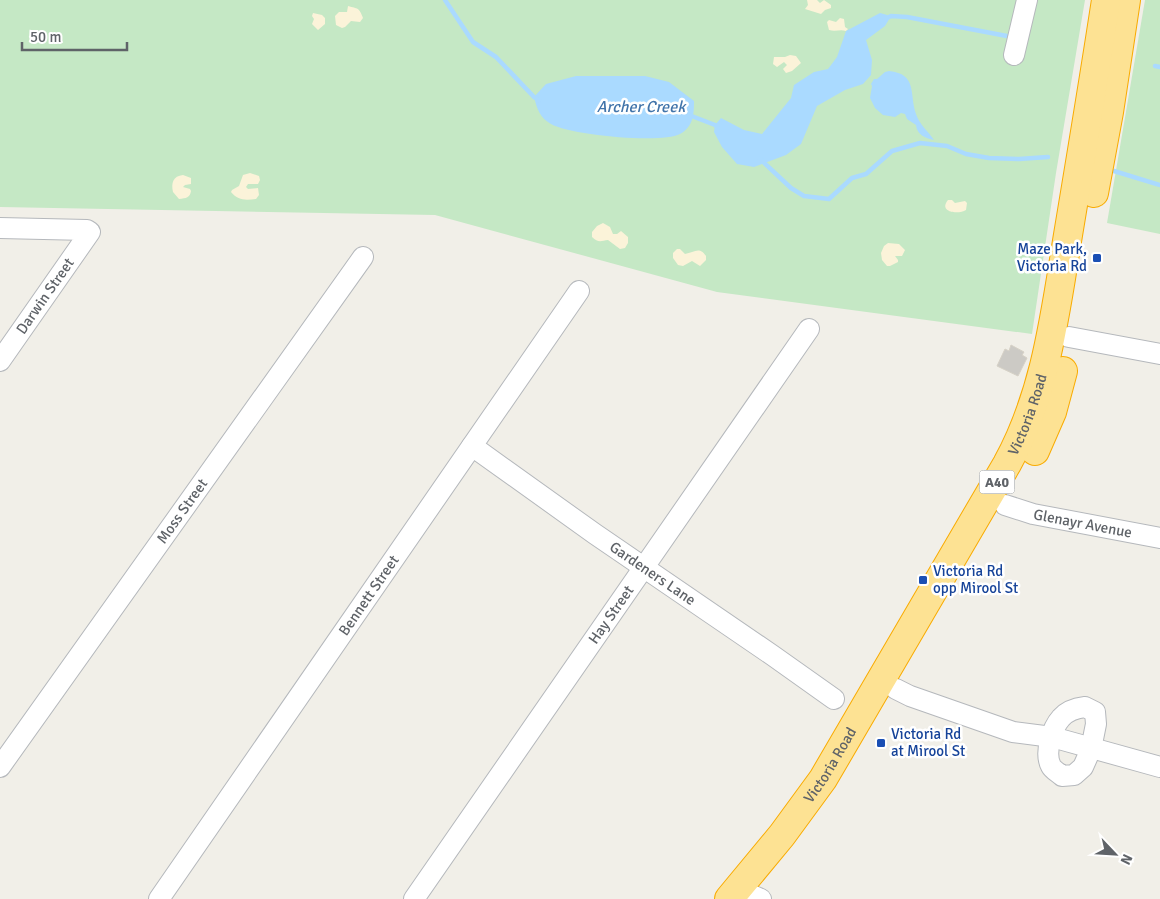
<svg xmlns="http://www.w3.org/2000/svg" width="1160" height="899" viewBox="0 0 1160 899" font-family="Signika,sans-serif">
  <style>
    .green { fill: #c5e8c5 }
    .sand { fill: #fbf3d9 }
    .water { fill: #aadaff }
    .lines { fill: none; stroke-linecap: round; stroke-linejoin: round }
    .stream { stroke: #aadaff; stroke-width: 4.5 }
    .building { fill: #cccac5; stroke: #d6d1c6 }
    .minor-casing { stroke: #b5b8bc; stroke-width: 22 }
    .highway-casing { stroke: #f9ab00; stroke-width: 30 }
    .minor { stroke: #fff; stroke-width: 20 }
    .highway { stroke: #fde293; stroke-width: 28 }
    .transit-dot { fill: #1a4fb4; stroke: #fff; stroke-width: 2 }
    .labels { text-anchor: middle; dominant-baseline: central; stroke-width: 5; stroke-linejoin: round; paint-order: stroke }
    .shield { fill: #fff; stroke: #8f9295; stroke-width: 1 }
    .shield-label { font-size: 14px; font-weight: bold; fill: #5f6368 }
    .transit-label { font-size: 15px; fill: #164399; stroke: #fff; text-anchor: start }
    .street-label { font-size: 15px; fill: #5f6368; stroke: #fff }
    .water-label { font-size: 16px; font-style: italic; fill: #4174aa; stroke: #fff }
  </style>
  <rect width="100%" height="100%" fill="#f1efe8"/>
  <g class="green">
    <path d="M0 0H1085L1056 173 1032 334 717 292 435 215 0 207Z"/>
    <path d="M1145 0H1160V234L1107 223Z"/>
  </g>
  <g class="sand">
    <path d="M807 0H817L820 3 824 0 831 5V8L825 10 821 14 805 9 808 5Z"/>
    <path d="M348 6C358 9 359 7 363 18L360 22 351 21 345 27 342 28 336 25 335 16 339 12H347Z"/>
    <path d="M313 13 322 15 325 18V24L318 30 312 24 314 19 312 16Z"/>
    <path d="M840 18 844 19 845 27 848 29 846 31C840 29 836 32 829 30L827 22 829 20 836 22Z"/>
    <path d="M790 55 796 56 801 63 792 71 786 73 783 69 787 65 784 62 777 67 773 64 774 57H785Z"/>
    <path d="M250 173 259 176 260 180 258 184H248L246 187 248 189 258 188 259 195 256 199C246 200 238 201 231 192L232 190 239 186 243 175Z"/>
    <path d="M183 175 191 178V184L185 185 183 187 190 189 191 191C190 198 186 198 179 199L173 192C171 183 173 176 183 175Z"/>
    <path d="M948 200H952L955 203 965 201 967 203 966 210C958 215 938 212 948 200Z"/>
    <path d="M603 223 610 227 613 234H617L621 231 628 237V243L625 248 620 249 608 240C601 241 598 243 592 237V232L597 226Z"/>
    <path d="M888 243 899 244 905 250 902 256H895L898 260V262L890 266H887L882 260 881 253 884 246Z"/>
    <path d="M677 249H680L685 254C694 252 700 246 706 256V260L700 266 692 261 683 266 678 265 673 258V253Z"/>
  </g>
  <g class="water">
    <path d="M880 13 891 16 885 26 866 40 872 60 871 75 863 84 845 90 817 106 801 144 786 155 754 167 737 164 722 147 714 132 715 125 721 118 744 130 762 134 791 98 794 85 814 72 828 69 837 57 846 31Z"/>
    <path d="M889 71C918 74 909 94 916 114 919 124 928 131 934 140 925 138 917 135 916 125L907 119 905 114 901 113 895 117 883 115 875 108 870 98 872 86 871 84 874 79H877L885 72Z"/>
    <path d="M576 76H645L669 82 694 101C694 115 693 127 680 134 661 144 570 135 551 124 540 118 537 109 534 97L546 84Z"/>
  </g>
  <g class="lines">
    <g class="stream">
      <path d="M445 0 473 42 496 57 534 97 539 100"/>
      <path d="M885 19 891 16 907 17 1012 37"/>
      <path d="M1155 66 1160 67"/>
      <path d="M689 115 715 125 718 128"/>
      <path d="M760 159 791 188 804 196 829 199 852 178 866 174 892 151 920 143 947 146 966 154 989 158 1019 159 1048 157"/>
      <path d="M1114 171 1160 185"/>
    </g>
  </g>
  <path class="building" d="M1011 345 1024 352 1022 355 1027 358 1018 376 997 366 1005 349 1009 351Z"/>
  <g class="lines">
    <g class="minor-casing">
      <g id="minor">
        <path d="M1014 55 1027 0"/>
        <path d="M0 228 87 230 90 232 0 361"/>
        <path d="M1069 337 1160 354"/>
        <path id="s1" d="M472 446 595 534 772 655 834 699"/>
        <path id="s2" d="M1005 505 1033 514 1160 538"/>
        <path d="M896 689 910 696 1013 732 1052 737 1160 767"/>
        <path d="M1085 707 1095 712 1096 724 1091 749 1083 767 1074 775 1062 776C1059 773 1053 770 1051 766 1044 753 1052 728 1061 718 1067 711 1076 708 1085 707Z"/>
        <path id="s3" d="M0 767 363 257"/>
        <path d="M754 896 761 899"/>
        <path id="s4" d="M159 899 579 291"/>
        <path id="s5" d="M414 899 809 329"/>
      </g>
    </g>
    <g class="highway-casing">
      <g id="highway">
        <path d="M1094 193 1109 112 1126 0"/>
        <path d="M1035 451 1052 412 1063 371"/>
        <path id="s6" d="M729 899 782 835 823 779 1007 464C1046 393 1055 314 1068 235 1081 157 1094 79 1106 0"/>
      </g>
    </g>
    <use href="#minor" class="minor"/>
    <use href="#highway" class="highway"/>
  </g>
  <g class="transit-dot">
    <rect x="1092" y="253" width="10" height="10" rx="2.5"/>
    <rect x="918" y="575" width="10" height="10" rx="2.5"/>
    <rect x="876" y="738" width="10" height="10" rx="2.5"/>
  </g>
  <g class="labels">
    <rect class="shield" x="979.5" y="470.5" width="35" height="23" rx="4"/>
    <g class="shield-label">
      <text x="997" y="482">A40</text>
    </g>
    <g class="transit-label">
      <text x="1087" y="249" text-anchor="end">Maze Park,<tspan x="1087" dy="17">Victoria Rd</tspan></text>
      <text x="933" y="571">Victoria Rd<tspan x="933" dy="17">opp Mirool St</tspan></text>
      <text x="891" y="734">Victoria Rd<tspan x="891" dy="17">at Mirool St</tspan></text>
    </g>
    <g class="street-label">
      <text transform="translate(45 296) rotate(-55)">Darwin Street</text>
      <text stroke="none"><textPath href="#s6" startOffset="571">Victoria Road</textPath></text>
      <text stroke="none"><textPath href="#s3" startOffset="314">Moss Street</textPath></text>
      <text stroke="none"><textPath href="#s2" startOffset="80">Glenayr Avenue</textPath></text>
      <text stroke="none"><textPath href="#s1" startOffset="221">Gardeners Lane</textPath></text>
      <text stroke="none"><textPath href="#s4" startOffset="369">Bennett Street</textPath></text>
      <text stroke="none"><textPath href="#s5" startOffset="346">Hay Street</textPath></text>
      <text stroke="none"><textPath href="#s6" startOffset="168">Victoria Road</textPath></text>
    </g>
    <g class="water-label">
      <text x="641" y="107">Archer Creek</text>
    </g>
  </g>
  <g transform="translate(1115 854) rotate(115)" stroke="#ffffff" stroke-width="4" paint-order="stroke">
  <path d="M0-4L9 19L0 12L-9 19Z" fill="#5f6368"/>
  <text y="-8" font-size="14" font-weight="bold" text-anchor="middle" fill="#5f6368">N</text>
  </g>
  <path d="M22 42v8h105v-8" fill="none" stroke="#5f6368" stroke-width="2.5"/>
  <text x="30" y="42" font-size="15" fill="#5f6368" stroke="#ffffff" stroke-width="4" paint-order="stroke">50 m</text>
</svg>
